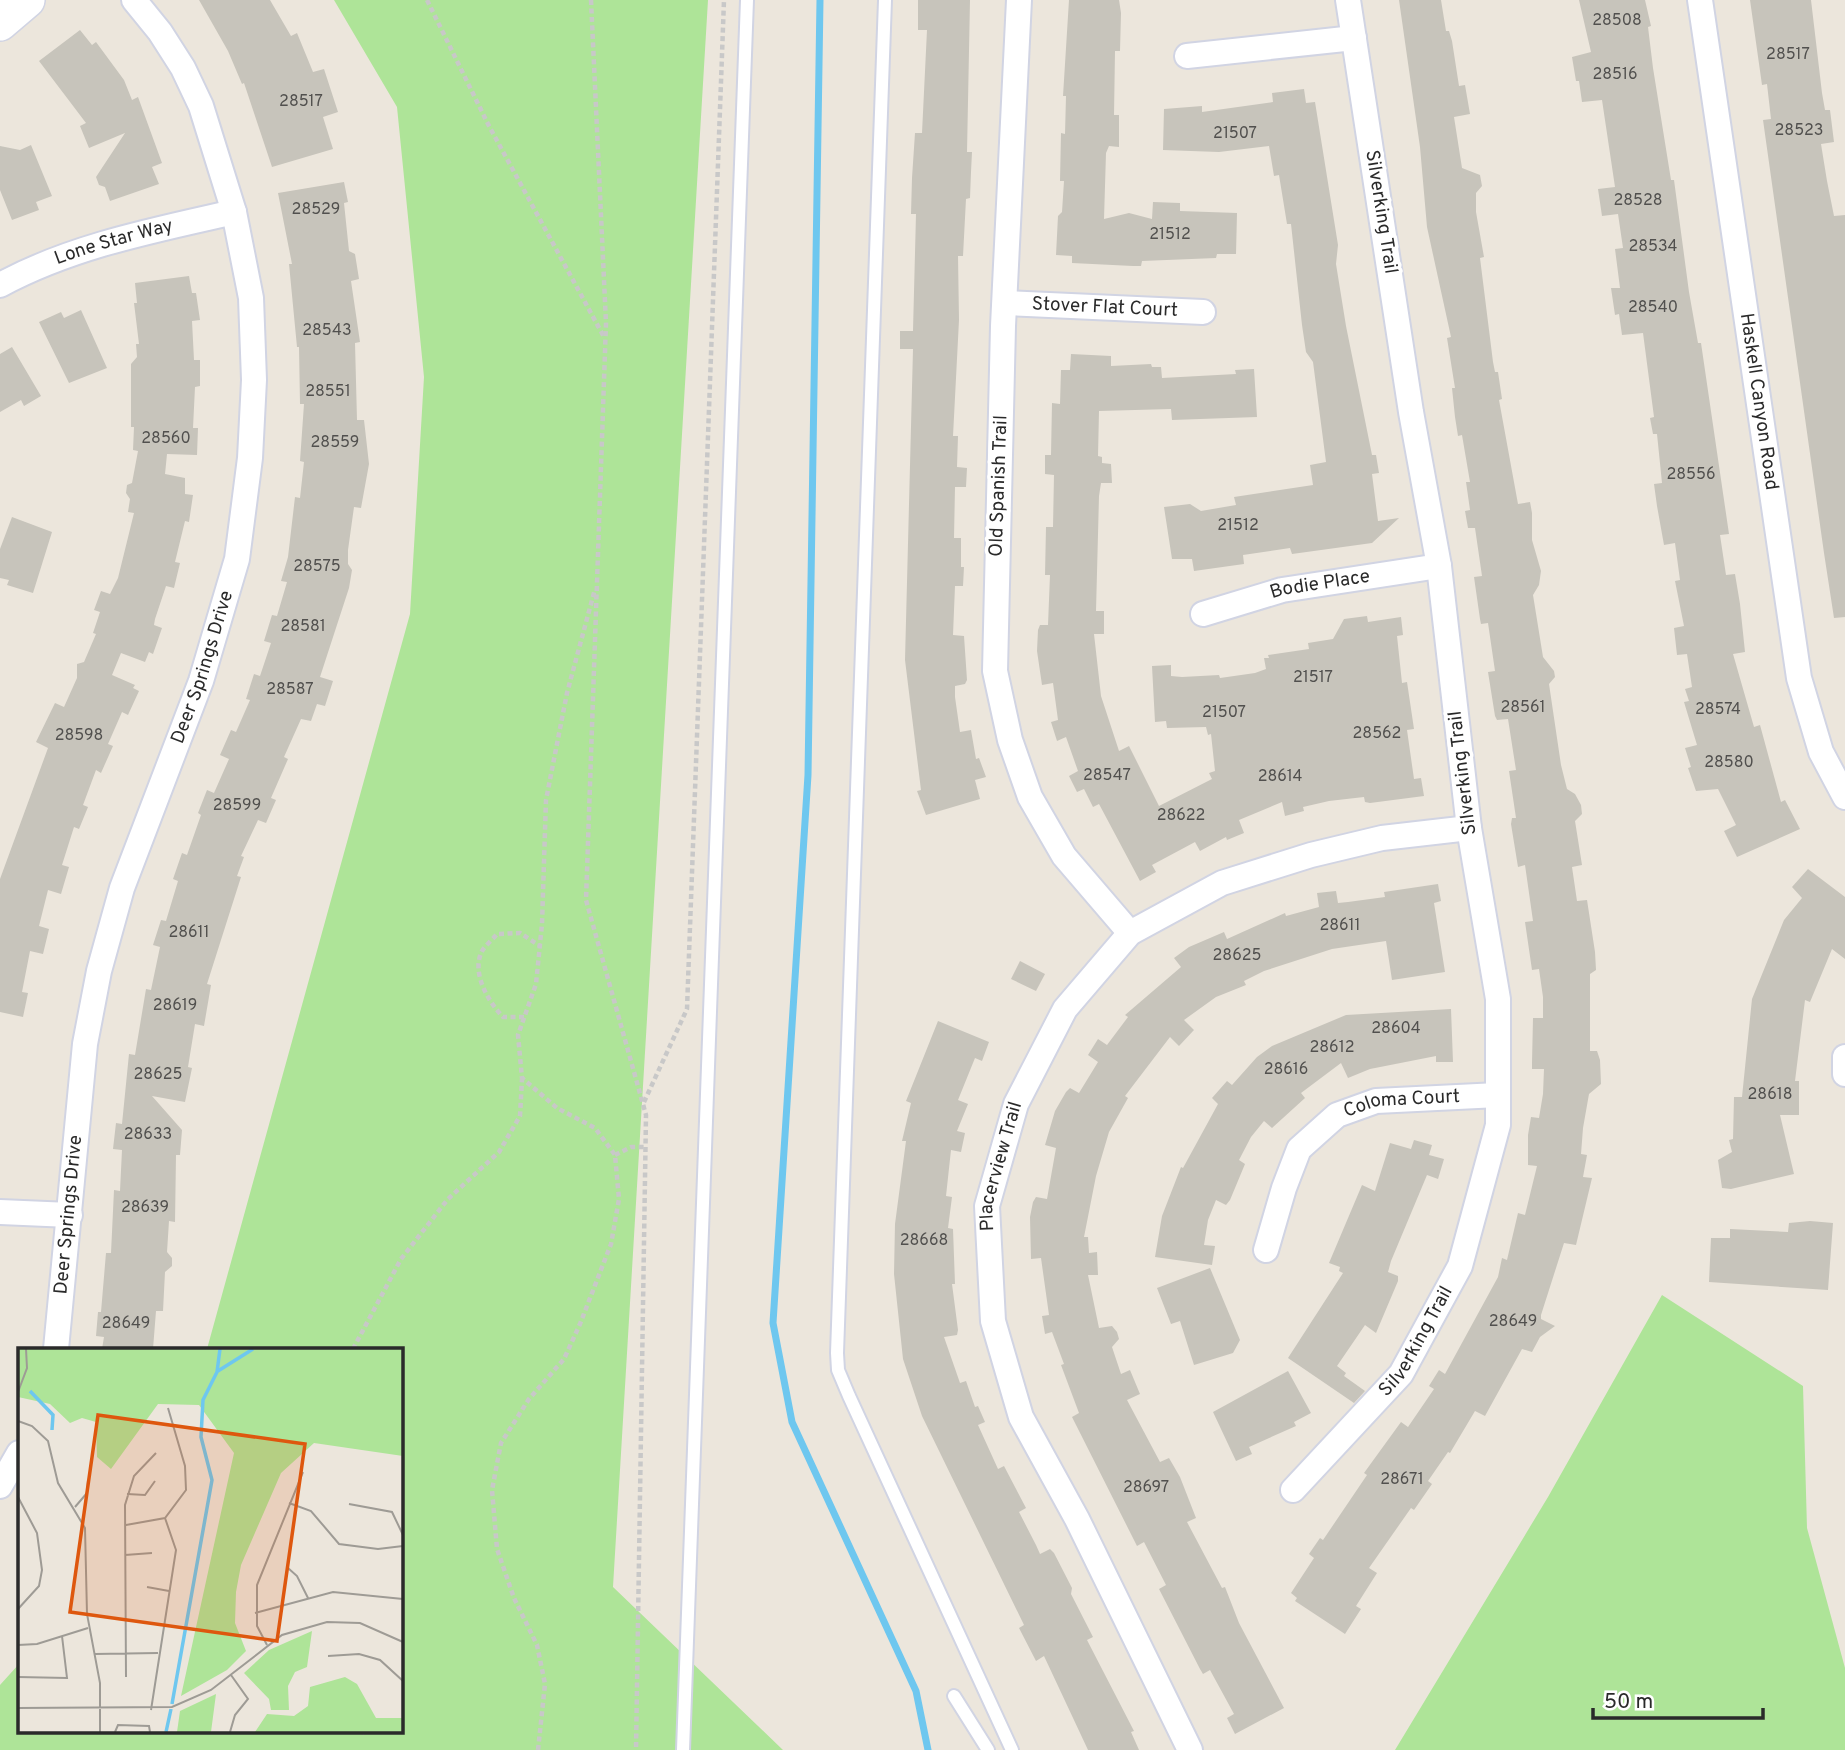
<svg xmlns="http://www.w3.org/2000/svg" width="1845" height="1750" viewBox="0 0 1845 1750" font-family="Overpass,sans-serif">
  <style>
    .green { fill: #aee498 }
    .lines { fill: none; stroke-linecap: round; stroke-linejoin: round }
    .stream { stroke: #6ec7ef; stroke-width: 7 }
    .building { fill: #c7c4bb }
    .service-casing { stroke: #d1d4e3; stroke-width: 16 }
    .minor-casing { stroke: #d1d4e3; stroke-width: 28 }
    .secondary-casing { stroke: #d1d4e3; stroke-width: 38 }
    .path { stroke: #c8c8c8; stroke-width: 4.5; stroke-dasharray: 5 3.5; stroke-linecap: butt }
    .service { stroke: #fff; stroke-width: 12 }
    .minor { stroke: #fff; stroke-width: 24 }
    .secondary { stroke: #fff; stroke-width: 35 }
    .labels { text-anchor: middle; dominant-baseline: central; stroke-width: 7; stroke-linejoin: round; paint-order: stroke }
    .number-label { font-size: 16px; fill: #51504e }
    .street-label { font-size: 19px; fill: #2a2a2a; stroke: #fff }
    .inset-river { fill: none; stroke: #6ec7ef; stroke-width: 3.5 }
    .inset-road { fill: none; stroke: #9e9b95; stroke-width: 2 }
    .view { fill: #de570e; fill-opacity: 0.15; stroke: #de570e; stroke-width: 3.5 }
    .inset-edge { fill: none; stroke: #2a2a2a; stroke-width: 3.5 }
  </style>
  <rect width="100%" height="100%" fill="#ece6dc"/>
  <g class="green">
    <path d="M334 0H708L613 1587 783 1750H0V1685L19 1664V1731H401V1349H207L410 614 424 377 397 107Z"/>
    <path d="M1662 1295 1803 1386 1807 1528 1845 1668V1750H1395L1548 1497Z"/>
  </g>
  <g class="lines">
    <path class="stream" d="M820 0 808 775 773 1323 792 1422 916 1691 928 1750"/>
  </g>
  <g class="building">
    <path d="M199 0H270L291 36 297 33 313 72 324 69 338 112 323 117 333 149 272 167 244 83 242 84 228 51Z"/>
    <path d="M918 0H970L967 152H972L971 172 970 198 966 199 963 256H958L959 320 953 436H958L957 467 967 468 966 487H955L954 538H961V567H964L963 586H955L953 635 964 636 967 680 965 684 955 686V697L960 732 971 730 976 759 979 758 986 777 975 780 980 799 926 815 917 791 921 790 905 660 913 349H900V331H913L916 214H911L912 178 915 133H922L927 30H918Z"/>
    <path d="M1069 0H1119L1121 13 1120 51H1115L1114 115H1119V147L1109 146 1106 153 1104 219 1129 213 1152 219 1153 202 1180 203V211L1237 213 1236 254H1217L1216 258 1142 261 1141 266H1133L1072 263V256L1056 255 1058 216 1062 212 1064 181H1060L1061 133 1065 134 1066 96H1063Z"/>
    <path d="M1399 0H1441L1446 31H1449L1452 41 1459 86 1465 85 1470 114 1454 117 1462 168 1480 175 1482 186 1476 193V212L1484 257 1480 258 1493 362 1495 372H1498L1502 399 1499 400 1518 504 1530 502 1532 513V540L1541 571 1539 585 1533 595 1543 657 1554 671 1555 677 1549 684 1561 765 1567 789 1575 794 1581 805 1582 814 1575 821 1582 865 1572 867 1577 901 1587 900 1595 952 1596 970 1590 974V1051H1597L1600 1060 1601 1084 1589 1094 1583 1128 1581 1154 1587 1155 1583 1177 1592 1178 1576 1245 1564 1243 1541 1315V1319L1555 1326 1540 1337 1532 1352 1522 1349 1485 1416 1475 1411 1450 1453 1448 1452 1428 1481 1432 1484 1414 1510 1411 1508 1369 1568 1377 1573 1356 1606 1361 1609 1345 1634 1295 1601 1297 1598 1291 1593 1314 1558 1309 1554 1320 1538 1323 1540 1367 1475 1364 1473 1401 1422 1408 1427 1434 1389 1429 1386 1439 1370 1445 1374 1498 1277 1502 1258 1507 1260 1518 1213 1525 1215 1537 1166 1528 1165V1135L1531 1117 1539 1118 1543 1094 1544 1069H1532V1063L1533 1018H1543V997L1539 969 1532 970 1525 922 1533 921 1525 865 1518 867 1511 824 1512 818H1516L1509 771 1516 770 1508 719 1497 720 1495 716 1488 672 1495 671 1488 623 1481 624 1480 619 1474 577 1482 576 1475 528H1468L1465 511 1470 510 1466 482H1470L1462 435 1458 436 1455 417 1452 388H1455L1447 338 1451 337 1427 227 1420 147Z"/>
    <path d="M1579 0H1645L1651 26 1648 27 1653 68 1671 180H1674L1689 292 1698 343H1701L1729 534 1720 535 1726 575 1735 574 1740 604 1745 652 1733 654 1754 727 1760 725 1781 802 1785 800 1800 829 1737 857 1724 831 1736 825 1718 789 1696 791 1688 768 1691 767 1685 748 1697 745 1684 702 1689 701 1685 689 1692 687 1687 654 1677 655 1674 628 1684 626 1675 581 1680 580 1675 543 1664 545 1657 506 1654 484 1662 483 1657 434H1653L1650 418 1654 417 1643 333 1622 335 1619 314 1615 315 1611 288H1620L1615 249 1623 248 1618 214 1602 216 1598 189 1615 187 1602 100 1582 102 1579 81H1576L1572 57 1591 52Z"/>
    <path d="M1750 0H1811L1822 93 1825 110H1830L1834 142 1821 144 1827 181 1834 216 1845 215V617L1834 618 1824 553 1763 120 1771 119 1767 84 1762 85Z"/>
    <path d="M80 30 92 45 96 42 124 80 132 100 138 97 162 163 152 167 159 184 110 201 105 187 99 185 96 177 125 133 89 148 80 126 86 123 39 61Z"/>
    <path d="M1304 89 1306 103 1315 102 1338 245 1336 264 1346 326 1372 455H1376L1379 473 1372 474 1378 521 1399 518 1372 543 1292 554 1290 548 1243 555 1244 564 1194 571 1192 559H1172L1164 507 1190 504 1201 511 1236 505 1234 497 1313 485 1310 465 1326 462 1313 362 1306 352 1302 325 1291 224H1287L1279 175 1274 176 1269 146 1219 152 1163 150 1164 109 1202 106V112L1273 102 1272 93Z"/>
    <path d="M31 145 52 196 36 202 39 210 12 220 0 190V146L20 150Z"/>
    <path d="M344 182 348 202 344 203 349 251 355 254 359 279 351 281 360 342 355 343 357 420H364L369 464 361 508 354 507 348 550V564L352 570 349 588 320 677 333 681 325 706 317 704 311 721 301 719 284 757 288 759 271 798 276 800 266 823 258 820 241 856 244 857 237 876 241 877 207 984 211 985 204 1026 195 1024 188 1067 192 1068 185 1102 152 1096 182 1130 180 1155H176L175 1222 169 1221 167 1252 172 1258V1266L165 1272 163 1311H156L153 1349H102L104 1337 96 1336 98 1312H101L106 1253H111L114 1190 120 1191 122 1150 113 1149 116 1123 122 1124 129 1054 135 1055 146 989 151 990 160 947 153 945 161 920 166 921 178 881 173 879 182 853 187 855 201 815 198 813 207 790 214 793 229 759 220 755 231 730 236 732 250 700 246 699 254 674 260 676 271 643 264 641 272 615 277 616 287 582 281 581 288 557 295 497 300 498 304 462 300 461 304 404H300L299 347H297L289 264H292L278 193Z"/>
    <path d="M189 276 192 293H196L200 320 192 321 194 360H200V386L195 387 193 428H198L197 455 167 454 165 474 185 478V494L193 495 189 522 185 521 175 562 180 563 174 588 166 586 155 619 154 625 162 628 153 654 149 652 145 662 121 653 112 675 135 685 133 688 139 691 128 715 122 712 108 744 113 746 101 773 96 770 83 805 88 807 79 829 74 827 62 865 69 867 61 894 48 890 39 926 49 929 43 954 30 951 22 992 28 993 23 1017 0 1012V879L48 748 36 742 55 703 64 707 77 678V664L84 662 96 634 93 633 100 612 94 610 101 591 110 594 118 578 134 513 128 512 130 499 126 493 127 485 132 483 138 451 133 450 134 427H131V364L137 357 136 344H139L134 303H137L135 283Z"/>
    <path d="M81 310 107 368 69 383 39 322 61 312 64 318Z"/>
    <path d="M12 347 41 396 24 406 21 400 0 412V354Z"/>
    <path d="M1071 354 1111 356V366L1151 364 1152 367H1161L1162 378 1236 374 1235 370 1254 369 1257 417 1172 420 1171 409 1099 411 1098 456 1102 457V463L1111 464 1112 483H1101L1099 496 1096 611H1104V634H1094L1101 696 1119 751 1129 746 1159 806 1212 779 1209 773 1215 771 1211 734 1208 735 1206 727 1167 728 1166 721 1155 722 1152 666 1171 665V676L1182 677 1219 675 1220 678 1255 673 1266 669 1264 658H1269L1268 655 1309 649 1308 643 1333 639 1344 619 1367 616 1368 622 1401 617 1403 635 1397 636 1402 683 1407 682 1414 729 1407 730 1414 779 1421 778 1424 796 1370 803 1365 802 1364 797 1329 801 1303 807 1304 811 1285 816 1282 802 1239 820 1244 833 1227 840 1226 837 1200 851 1195 842 1152 865 1156 872 1140 881 1099 804 1093 807 1084 789 1077 792 1069 776 1078 771 1066 737 1057 741 1051 722 1058 720 1053 683 1042 685 1037 651 1038 630 1040 625H1048L1050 575H1045L1046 527H1053L1054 475 1045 474V455H1051L1052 403 1060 404 1061 370H1070Z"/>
    <path d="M12 517 52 532 33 593 7 585 9 580 0 578V549Z"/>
    <path d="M1808 869 1845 897V959L1832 949 1810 1002 1805 1000 1795 1081H1799V1115H1780L1794 1174 1731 1189 1722 1188 1718 1160 1732 1152 1729 1140 1733 1139 1734 1097H1742L1752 999 1784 920 1802 898 1792 887Z"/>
    <path d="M1438 884 1441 901 1434 903 1445 972 1392 980 1386 941 1332 949 1264 971 1244 981 1246 985 1216 997 1184 1020 1194 1030 1179 1046 1170 1037 1125 1096 1128 1098 1109 1132 1096 1176 1084 1237H1088L1089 1253 1097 1252 1098 1275H1088L1099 1328 1112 1326 1117 1332 1119 1339 1112 1347 1121 1374 1130 1370 1140 1394 1127 1400 1160 1462 1169 1458 1180 1477 1196 1518 1187 1522 1222 1588 1225 1587 1239 1623 1284 1708 1235 1734 1227 1718 1234 1714 1210 1670 1203 1674 1200 1669 1159 1589 1166 1585 1144 1542 1137 1546 1072 1417 1079 1413 1061 1365 1064 1364 1052 1332 1045 1334 1042 1316 1049 1315 1041 1258 1031 1259 1030 1217 1033 1202 1036 1197 1047 1199 1056 1148 1045 1145 1055 1111 1066 1092 1070 1088 1079 1093 1098 1062 1088 1055 1098 1039 1107 1045 1128 1017 1125 1015 1181 967 1174 958 1189 947 1224 932 1227 939 1285 913 1286 916 1319 907 1317 893 1336 891 1338 903 1348 902 1385 897 1384 892Z"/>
    <path d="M1020 961 1045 974 1036 991 1011 979Z"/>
    <path d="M1451 1009 1453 1062H1436V1056L1370 1069 1348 1078 1341 1063 1301 1093 1305 1098 1272 1128 1264 1121 1251 1137 1239 1160 1245 1164 1230 1200 1226 1205 1216 1200 1208 1220 1204 1245 1215 1246 1212 1265 1155 1257 1162 1216 1181 1167 1183 1168 1218 1104 1212 1098 1227 1081 1232 1085 1257 1057 1272 1046 1346 1015Z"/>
    <path d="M938 1021 989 1042 982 1061 975 1058 958 1100 968 1104 957 1131 965 1133 961 1152 951 1150 946 1196 952 1197 948 1228 953 1229 955 1284H952L958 1330 957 1335 944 1337 960 1383 966 1381 975 1407 978 1406 985 1422 978 1425 998 1469 1004 1466 1026 1508 1019 1512 1036 1545 1040 1554 1050 1549 1054 1553 1072 1588 1071 1594 1093 1637 1087 1640 1134 1731 1131 1732 1139 1750H1088L1044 1656 1036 1661 1019 1628 1024 1625 922 1416 903 1359 894 1274 895 1224 906 1141H902L911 1103 906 1101Z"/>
    <path d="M1414 1140 1432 1145 1429 1155 1444 1159 1438 1179 1427 1175 1391 1261 1388 1272 1398 1276V1281L1376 1333 1365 1325 1337 1366 1346 1373 1344 1376 1365 1391 1354 1403 1288 1358 1343 1273 1339 1271 1340 1267 1329 1263 1362 1185 1375 1191 1390 1143 1411 1149Z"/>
    <path d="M1810 1221 1833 1223 1828 1290 1709 1282 1711 1238H1730V1229L1788 1232 1789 1223Z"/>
    <path d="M1210 1268 1240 1340 1233 1353 1194 1365 1180 1321 1171 1324 1157 1288Z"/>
    <path d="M1288 1371 1311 1413 1294 1422 1296 1426 1249 1447 1252 1454 1236 1461 1213 1412Z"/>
  </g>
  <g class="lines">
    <g class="service-casing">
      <g id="service">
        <path d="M885 0 837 1353 838 1370 849 1396 1012 1750"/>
        <path d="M954 1696 988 1750"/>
        <path d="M683 1750 747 0"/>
      </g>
    </g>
    <g class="minor-casing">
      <g id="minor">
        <path d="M1019 0 1003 326 995 671 1010 740 1030 797 1064 856 1130 933"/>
        <path id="s1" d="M1700 0 1799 678 1821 752 1845 797"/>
        <path d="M1187 56 1354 38"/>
        <path id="s2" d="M0 285C72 246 155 230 234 212"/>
        <path id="s3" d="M1005 303 1203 312"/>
        <path id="s4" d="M1203 614 1282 590 1439 566"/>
        <path d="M1845 1057V1074"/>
        <path d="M0 1212 70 1215"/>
        <path id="s5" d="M1266 1250 1284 1188 1299 1149 1337 1115 1376 1101 1498 1095"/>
        <path id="s6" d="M56 1349 85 1044 99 971 122 888 201 681 237 559 250 458 254 380 251 298 234 212 201 106 183 68 160 32 134 0"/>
        <path d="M0 1486 19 1453"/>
        <path id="s7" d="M1293 1490 1401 1374 1460 1266 1498 1125V999L1469 828 1439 566 1411 412 1348 0"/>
        <path id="s8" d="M1190 1750 1077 1519 1021 1417 993 1321 987 1206 1016 1104 1065 1009 1130 933 1222 883 1311 855 1382 838 1469 828"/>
      </g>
    </g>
    <g class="secondary-casing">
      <path id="secondary" d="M0 23 27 0"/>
    </g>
    <g class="path">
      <path d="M427 0 489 126 604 337"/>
      <path d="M591 0 606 323 586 900 646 1115 636 1750"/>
      <path d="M524 1017H503C488 1001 471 973 482 951 486 945 493 939 497 934L520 933 540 946"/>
      <path d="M644 1102 687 1009 724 0"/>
      <path d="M615 1155 631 1147H645"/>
      <path d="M353 1349 401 1259 448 1199 499 1152 520 1116 522 1079"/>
      <path d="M363 1731 365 1734"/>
      <path d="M538 1750 545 1684 537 1645 514 1598 497 1549 492 1490 501 1443 529 1399 564 1359 580 1324 611 1244 619 1199 615 1155 595 1128 557 1108 522 1078 518 1035 536 984 542 924 546 800 567 693 595 589"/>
    </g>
    <use href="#service" class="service"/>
    <use href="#minor" class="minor"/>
    <use href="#secondary" class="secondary"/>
  </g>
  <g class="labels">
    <g class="number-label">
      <text x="1617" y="21">28508</text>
      <text x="1788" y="55">28517</text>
      <text x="1615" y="75">28516</text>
      <text x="301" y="102">28517</text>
      <text x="1799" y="131">28523</text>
      <text x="1235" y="134">21507</text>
      <text x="1638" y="201">28528</text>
      <text x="316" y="210">28529</text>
      <text x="1170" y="235">21512</text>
      <text x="1653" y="247">28534</text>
      <text x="1653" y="308">28540</text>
      <text x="327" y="331">28543</text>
      <text x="328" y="392">28551</text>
      <text x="166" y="439">28560</text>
      <text x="335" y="443">28559</text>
      <text x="1691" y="475">28556</text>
      <text x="1238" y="526">21512</text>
      <text x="317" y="567">28575</text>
      <text x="303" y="627">28581</text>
      <text x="1313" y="678">21517</text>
      <text x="290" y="690">28587</text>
      <text x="1523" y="708">28561</text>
      <text x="1718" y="710">28574</text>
      <text x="1224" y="713">21507</text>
      <text x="1377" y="734">28562</text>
      <text x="79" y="736">28598</text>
      <text x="1729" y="763">28580</text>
      <text x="1107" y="776">28547</text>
      <text x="1280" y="777">28614</text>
      <text x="237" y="806">28599</text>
      <text x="1181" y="816">28622</text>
      <text x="1340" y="926">28611</text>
      <text x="189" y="933">28611</text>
      <text x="1237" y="956">28625</text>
      <text x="175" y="1006">28619</text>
      <text x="1396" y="1029">28604</text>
      <text x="1332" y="1048">28612</text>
      <text x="1286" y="1070">28616</text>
      <text x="158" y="1075">28625</text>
      <text x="1770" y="1095">28618</text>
      <text x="148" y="1135">28633</text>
      <text x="145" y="1208">28639</text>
      <text x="924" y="1241">28668</text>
      <text x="1513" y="1322">28649</text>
      <text x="126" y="1324">28649</text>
      <text x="1402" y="1480">28671</text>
      <text x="1146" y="1488">28697</text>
    </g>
    <g class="street-label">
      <text transform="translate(1381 212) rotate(81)">Silverking Trail</text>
      <text stroke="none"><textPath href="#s2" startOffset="122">Lone Star Way</textPath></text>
      <text stroke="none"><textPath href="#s3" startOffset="100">Stover Flat Court</textPath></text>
      <text stroke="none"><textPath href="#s1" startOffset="406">Haskell Canyon Road</textPath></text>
      <text transform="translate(999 486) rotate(-88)">Old Spanish Trail</text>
      <text stroke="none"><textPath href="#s4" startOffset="121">Bodie Place</textPath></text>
      <text stroke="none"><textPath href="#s6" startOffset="702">Deer Springs Drive</textPath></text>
      <text transform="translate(1463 773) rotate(-97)">Silverking Trail</text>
      <text stroke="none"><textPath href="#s5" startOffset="224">Coloma Court</textPath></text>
      <text stroke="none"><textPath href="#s8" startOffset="630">Placerview Trail</textPath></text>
      <text stroke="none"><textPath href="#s6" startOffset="135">Deer Springs Drive</textPath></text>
      <text stroke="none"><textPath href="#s7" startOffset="194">Silverking Trail</textPath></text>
    </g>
  </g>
  <g transform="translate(18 1348)">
    <rect width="385" height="385" fill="#ece6dc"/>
    <path d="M0 1H385V108L296 95 263 125 223 217 218 244 217 275 228 303 209 322 163 348 216 105 181 57 140 56 93 121 79 109 78 74 64 70 52 75 32 56 0 49ZM294 283 289 319 277 324 270 338 271 362H253L251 351 226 325 251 302ZM327 329 339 336 358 370H385V384H237L249 366 276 368 290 358 292 339ZM198 346 193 384H159L162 363Z" fill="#aee498"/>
    <path class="inset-river" d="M200 23 235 1M12 43 35 67 34 82M154 356 194 132 183 89 185 52 199 24 202 1M148 384 153 361"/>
    <path class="inset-road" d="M0 44 9 20 8 1M0 73 14 78 30 93 40 135 67 180 69 266 82 335V360M109 146 127 147 137 133M0 149 19 185 24 222 21 238 0 261M271 155 293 163 321 196 360 201 385 198M331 156 374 164 385 187M57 159 69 145 70 132M108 177 147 170 168 142 167 118 150 60M107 207 134 205M270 220 279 228 290 250M129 239 151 243M237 265 315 244 385 251M0 297 19 296 70 280M249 297 239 278V237L285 124M77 306 140 305M310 308 341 306 362 312 385 333M0 329 49 330 44 288M108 329 107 157 116 128 138 105M0 360 154 359 193 342 264 287 309 274 342 275 385 294M133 362 158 202 147 170M82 384V361M97 384 100 377 131 378 132 384M212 384 217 367 230 351 213 327"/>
    <path class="view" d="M80 67 287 96 259 293 52 264Z"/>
    <rect width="385" height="385" class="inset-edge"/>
  </g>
  <path d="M1593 1708v10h170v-10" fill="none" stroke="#2a2a2a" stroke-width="3.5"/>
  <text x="1604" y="1708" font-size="21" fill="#2a2a2a" stroke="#ffffff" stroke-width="5" paint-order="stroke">50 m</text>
</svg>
